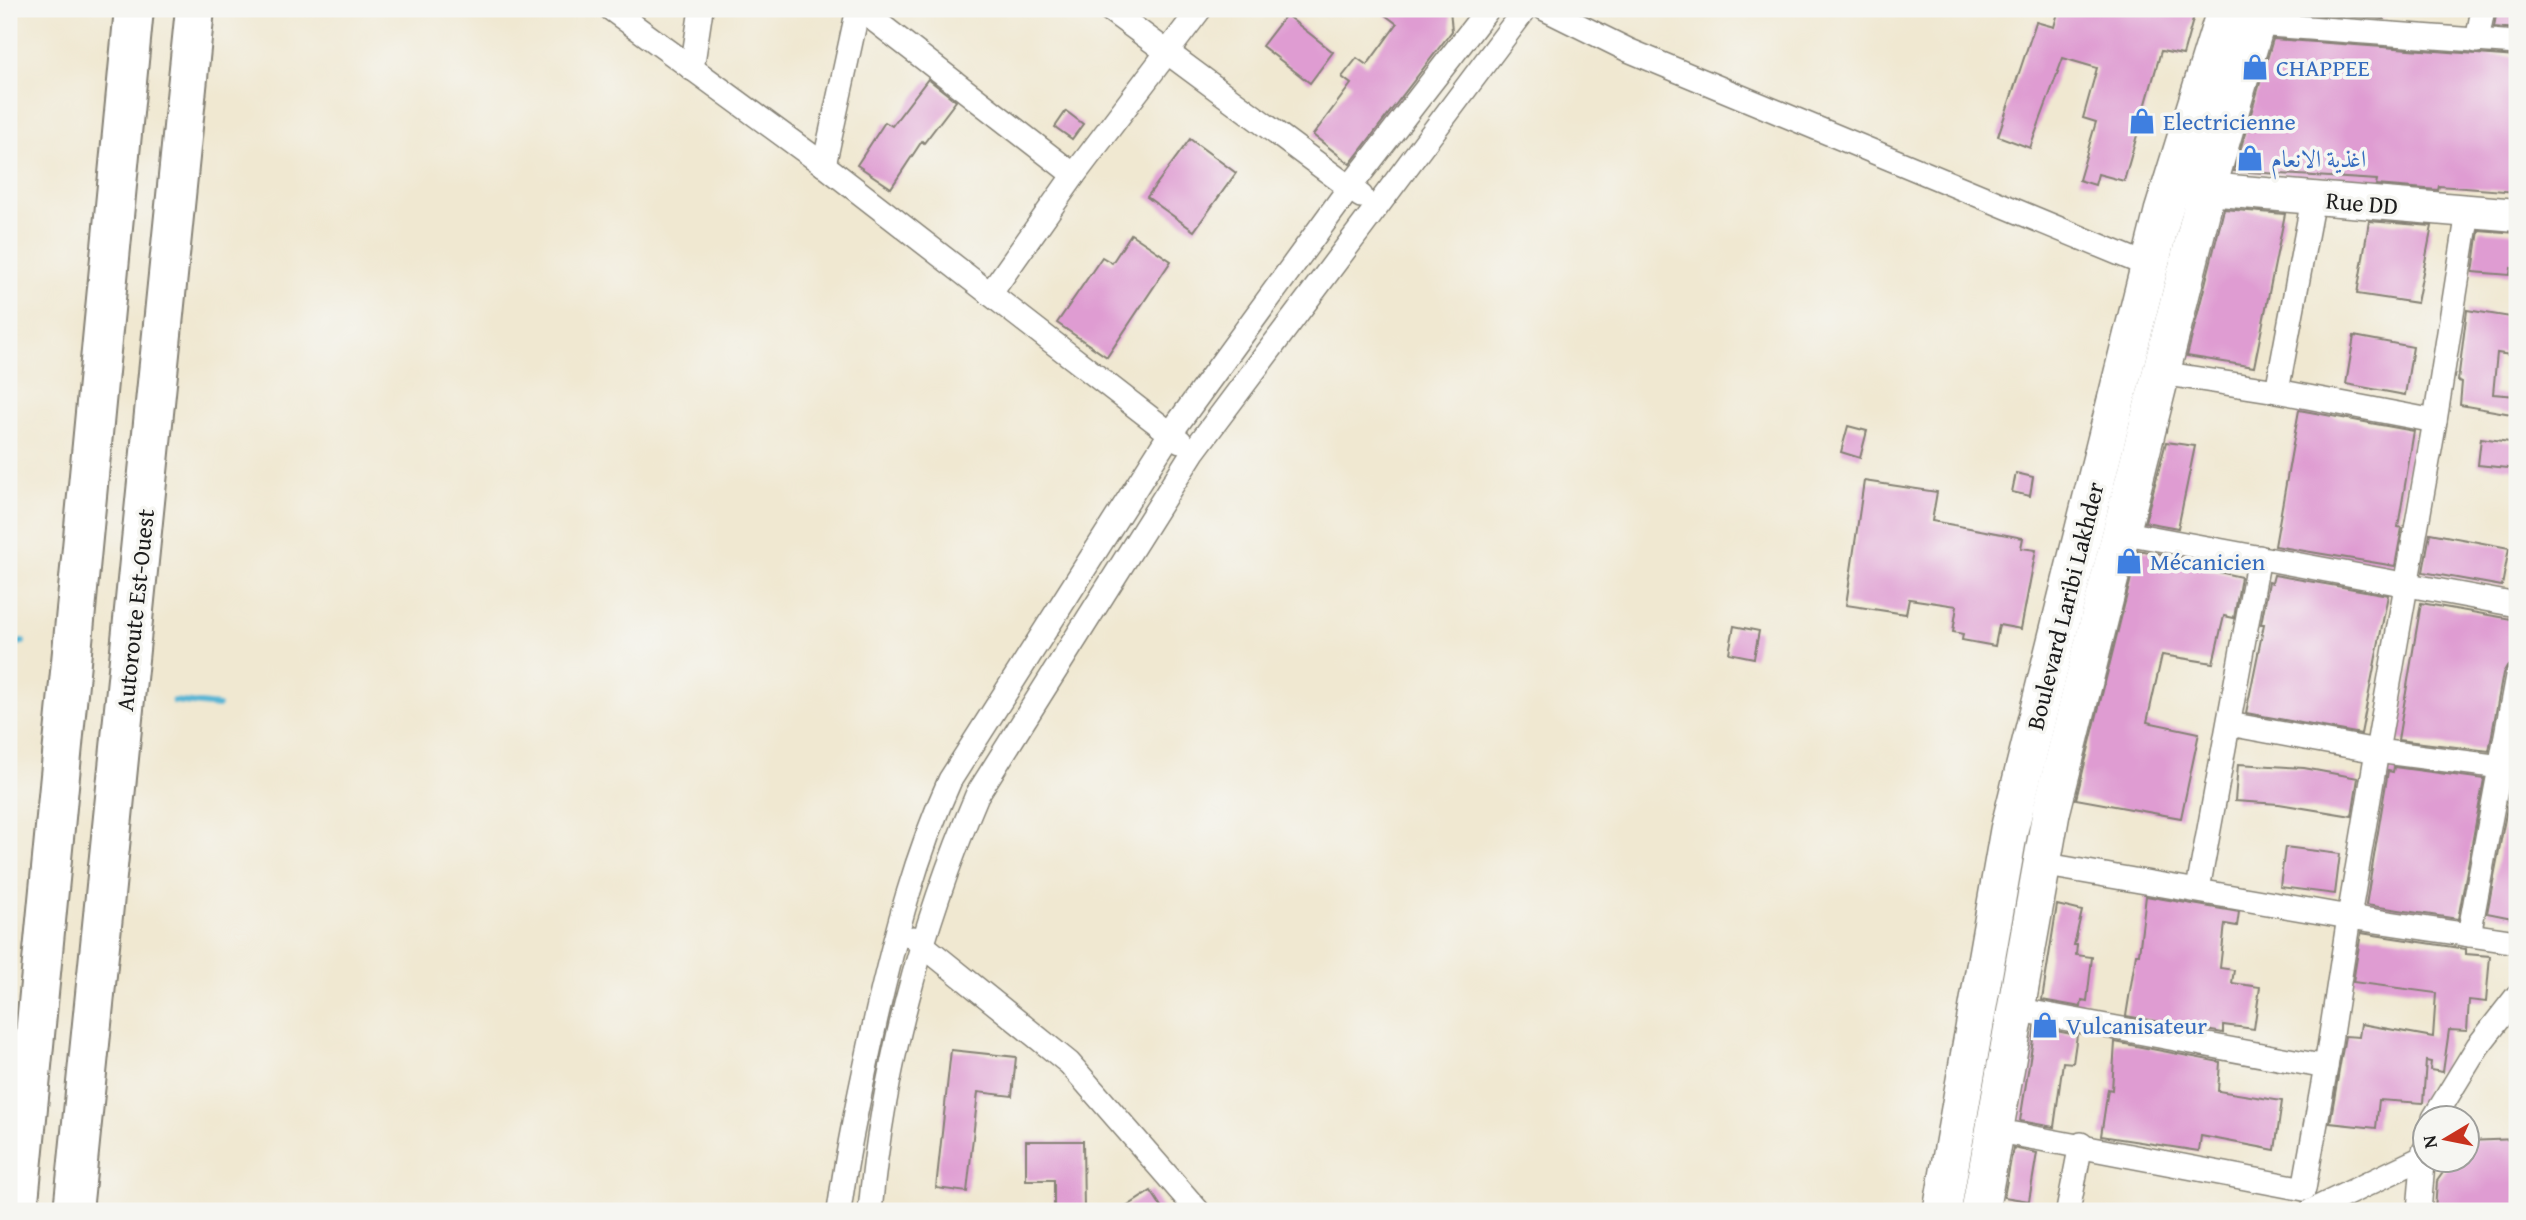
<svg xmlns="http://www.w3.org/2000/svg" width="2526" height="1220" viewBox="0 0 2526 1220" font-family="'Gentium Book Plus',Amiri,serif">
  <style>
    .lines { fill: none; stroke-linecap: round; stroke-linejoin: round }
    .stream { stroke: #56b5d4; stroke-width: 6 }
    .building { fill: #df9cd2 }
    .street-casing { stroke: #868276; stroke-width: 26 }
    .secondary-casing { stroke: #868276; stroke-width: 35 }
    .primary-casing { stroke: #868276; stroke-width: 40 }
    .highway-casing { stroke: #868276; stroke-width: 42 }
    .street { stroke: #fff; stroke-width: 23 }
    .secondary { stroke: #fff; stroke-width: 32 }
    .primary { stroke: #fff; stroke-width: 37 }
    .highway { stroke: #fff; stroke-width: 38 }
    .labels { text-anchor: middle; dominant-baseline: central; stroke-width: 7; stroke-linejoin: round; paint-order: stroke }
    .shop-label { font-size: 24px; fill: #366cbe; stroke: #f6f6f2; text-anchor: start }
    .street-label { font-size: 24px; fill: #1c1c1c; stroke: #f6f6f2 }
  </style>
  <rect width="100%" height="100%" fill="#f6f6f2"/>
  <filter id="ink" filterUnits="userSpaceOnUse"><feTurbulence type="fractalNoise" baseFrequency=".0143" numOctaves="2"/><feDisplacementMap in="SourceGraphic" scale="14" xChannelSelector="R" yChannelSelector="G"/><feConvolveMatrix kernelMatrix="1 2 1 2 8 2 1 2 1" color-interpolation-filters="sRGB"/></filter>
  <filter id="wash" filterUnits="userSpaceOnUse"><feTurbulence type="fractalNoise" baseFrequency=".00686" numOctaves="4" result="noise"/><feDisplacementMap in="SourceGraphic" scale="28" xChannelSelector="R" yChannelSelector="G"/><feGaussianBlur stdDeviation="1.57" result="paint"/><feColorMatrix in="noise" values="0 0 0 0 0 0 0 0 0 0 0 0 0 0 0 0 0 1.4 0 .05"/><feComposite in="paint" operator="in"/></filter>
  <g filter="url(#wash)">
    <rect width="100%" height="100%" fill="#f0e8d1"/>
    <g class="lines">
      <g class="stream">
        <path d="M9 644 23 642"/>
        <path d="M174 701 218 706"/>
      </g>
    </g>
    <g id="blocks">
      <g class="building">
        <path d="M1377 9H1450L1452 31 1350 164 1313 135 1351 84 1342 77 1357 58 1367 65 1397 24Z"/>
        <path d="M2059 9H2196L2183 55 2161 51 2124 181 2098 174 2095 185 2079 180 2096 122 2083 118 2097 68 2063 58 2030 148 1998 136 2036 22 2054 27Z"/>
        <path d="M2280 9H2385L2384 19 2280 12Z"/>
        <path d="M2497 9H2517V29L2494 27Z"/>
        <path d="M1286 15 1333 52 1310 83 1262 46Z"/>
        <path d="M2273 39 2517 57V192L2439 186 2438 190 2376 185 2377 180 2234 171Z"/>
        <path d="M928 79 956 101 924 143 922 141 891 188 857 165 885 122 892 126Z"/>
        <path d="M1066 111 1083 124 1072 139 1055 127Z"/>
        <path d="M1190 139 1236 173 1194 231 1147 197Z"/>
        <path d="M2224 209 2285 214 2254 367 2187 356Z"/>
        <path d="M2369 221 2432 226 2417 303 2357 294Z"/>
        <path d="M2479 230 2517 233V269L2511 268 2510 275 2473 272Z"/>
        <path d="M1131 234 1171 261 1107 357 1057 323 1102 257 1112 263Z"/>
        <path d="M2467 310 2517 318V356L2497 353 2493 394 2517 396V415L2460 405 2462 382 2458 381Z"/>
        <path d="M2354 336 2413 347 2405 395 2346 384Z"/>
        <path d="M2299 410 2414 431 2398 527 2402 528 2395 566 2275 546Z"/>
        <path d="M1848 426 1867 431 1860 458 1841 452Z"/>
        <path d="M2481 438 2517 443V469L2478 465Z"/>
        <path d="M2166 442 2195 446 2178 528 2145 522Z"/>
        <path d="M2016 473 2033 477 2030 496 2012 492Z"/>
        <path d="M1864 481 1937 492 1932 521 2023 538 2021 548 2036 550 2021 629 1999 625 1995 646 1962 640 1963 634 1953 632 1957 606 1909 599 1906 614 1846 605Z"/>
        <path d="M2430 533 2509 548 2502 586 2423 572Z"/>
        <path d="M2138 550 2184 558 2183 564 2241 577 2234 618 2224 616 2213 663 2162 655 2147 722 2199 733 2181 818 2076 799Z"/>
        <path d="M2274 575 2388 595 2361 734 2246 713 2264 624H2261L2269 582 2272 583Z"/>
        <path d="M2421 603 2517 620V662L2507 666 2503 673 2489 751 2398 740Z"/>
        <path d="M1734 626 1759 631 1754 658 1729 653Z"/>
        <path d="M2238 764 2304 768 2358 778 2352 816 2279 804 2235 801Z"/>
        <path d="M2394 767 2484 779 2458 919 2366 905 2388 771 2393 772Z"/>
        <path d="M2512 782 2517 783V919L2487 913Z"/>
        <path d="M2285 847 2340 854 2335 894 2280 887Z"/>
        <path d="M2146 896 2239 912 2237 926 2225 924 2220 968 2234 970 2232 983 2260 987 2254 1029 2223 1025V1033L2126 1016 2136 954H2139Z"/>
        <path d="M2057 905 2082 911 2074 945H2077L2076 955 2092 957 2087 1001 2082 1000 2081 1007 2042 1000Z"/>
        <path d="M2361 933 2466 949V954L2490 956 2486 1002 2469 1000 2467 1031 2449 1030 2443 1072 2430 1070 2431 1062 2426 1061 2423 1103 2379 1100 2376 1128 2330 1123 2345 1036 2359 1037 2361 1024 2433 1037 2436 993 2353 982Z"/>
        <path d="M2035 1027 2077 1035 2073 1063 2063 1062 2054 1127 2020 1121Z"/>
        <path d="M2115 1042 2220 1062 2218 1091 2282 1101 2275 1150 2201 1136 2199 1151 2101 1136 2108 1089 2112 1090Z"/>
        <path d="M951 1050 1016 1057 1012 1096 978 1092 967 1192 936 1188Z"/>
        <path d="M2517 1139V1211H2435L2437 1181 2452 1160H2467V1141Z"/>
        <path d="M1026 1141H1083L1084 1211H1054V1180H1026Z"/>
        <path d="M2013 1148 2037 1153 2029 1201 2004 1197Z"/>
        <path d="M1151 1191 1164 1211H1120Z"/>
      </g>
    </g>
  </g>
  <g filter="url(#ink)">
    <use href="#blocks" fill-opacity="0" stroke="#868276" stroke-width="2"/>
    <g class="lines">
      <g class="street-casing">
        <g id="street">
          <path d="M611 9 824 165 1180 441"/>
          <path d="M860 9 1074 175"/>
          <path d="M1109 9 1361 196"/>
          <path d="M1545 9 1628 50 2149 266"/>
          <path d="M2255 24 2517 43"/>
          <path d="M2477 41 2483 9"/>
          <path d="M692 69 701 9"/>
          <path d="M824 165 858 9"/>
          <path d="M2468 212 2435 421 2377 751 2517 769"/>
          <path d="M990 294 1074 175 1200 9"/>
          <path d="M2161 373 2277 391 2435 421"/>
          <path d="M2277 391 2313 199"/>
          <path d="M2120 532 2517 605"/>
          <path d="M2041 864 2349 917 2377 751 2229 724"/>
          <path d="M2198 889 2259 557"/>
          <path d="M2469 935 2517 676"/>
          <path d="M914 938 1069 1063 1198 1211"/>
          <path d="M2015 1009 2326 1067 2349 917 2517 942"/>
          <path d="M2434 1118 2478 1046 2517 996"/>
          <path d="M1993 1130 2304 1189 2326 1067"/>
          <path d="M839 1211C848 1146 862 1082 876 1018 895 936 915 857 950 780L1170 434 1350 187 1488 9"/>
          <path d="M870 1211C883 1069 921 926 977 795L1193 452 1523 12"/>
          <path d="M2068 1211 2081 1144"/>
          <path d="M2311 1211 2422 1158"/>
          <path d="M2419 1211 2424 1151"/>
        </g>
      </g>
      <g class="secondary-casing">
        <path id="secondary" d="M2207 189 2517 215"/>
      </g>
      <g class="primary-casing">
        <g id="primary">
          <path d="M1942 1211 2009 830 2163 212 2226 9"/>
          <path d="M1980 1211 2051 813 2207 189 2260 9"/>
        </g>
      </g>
      <g class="highway-casing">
        <g id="highway">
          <path d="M18 1211 134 9"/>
          <path d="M73 1211 195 9"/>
        </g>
      </g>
      <use href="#street" class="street"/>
      <use href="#secondary" class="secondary"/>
      <use href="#primary" class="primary"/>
      <use href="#highway" class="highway"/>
    </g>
  </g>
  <defs>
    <g id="shop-bare" transform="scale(2.1)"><path d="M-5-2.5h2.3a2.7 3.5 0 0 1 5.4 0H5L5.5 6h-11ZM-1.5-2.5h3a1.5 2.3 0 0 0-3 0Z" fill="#3f7fe0" stroke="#f6f6f2" stroke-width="2.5" paint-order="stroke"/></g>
  </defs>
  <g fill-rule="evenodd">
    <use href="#shop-bare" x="2255" y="67"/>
    <use href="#shop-bare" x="2142" y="121"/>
    <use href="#shop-bare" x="2250" y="158"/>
    <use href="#shop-bare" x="2129" y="561"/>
    <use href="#shop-bare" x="2045" y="1025"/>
  </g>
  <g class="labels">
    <g class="shop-label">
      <text x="2276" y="67">CHAPPEE</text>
      <text x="2163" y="121">Electricienne</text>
      <text x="2271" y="158">اغذية الانعام</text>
      <text x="2150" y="561">Mécanicien</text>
      <text x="2066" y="1025">Vulcanisateur</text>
    </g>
    <g class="street-label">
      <text transform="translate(2362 203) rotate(5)">Rue DD</text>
      <text transform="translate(2065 606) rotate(-76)">Boulevard Laribi Lakhder</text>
      <text transform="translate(135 610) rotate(-84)">Autoroute Est-Ouest</text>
    </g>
  </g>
  <rect width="2526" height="1220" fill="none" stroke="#f6f6f2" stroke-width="35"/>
  <g transform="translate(2446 1139) rotate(260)"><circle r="33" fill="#f6f6f2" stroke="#9f9f9c" stroke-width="2"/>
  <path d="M0-5L12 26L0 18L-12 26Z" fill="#c8321e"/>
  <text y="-10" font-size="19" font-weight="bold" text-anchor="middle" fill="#1c1c1c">N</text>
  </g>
</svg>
